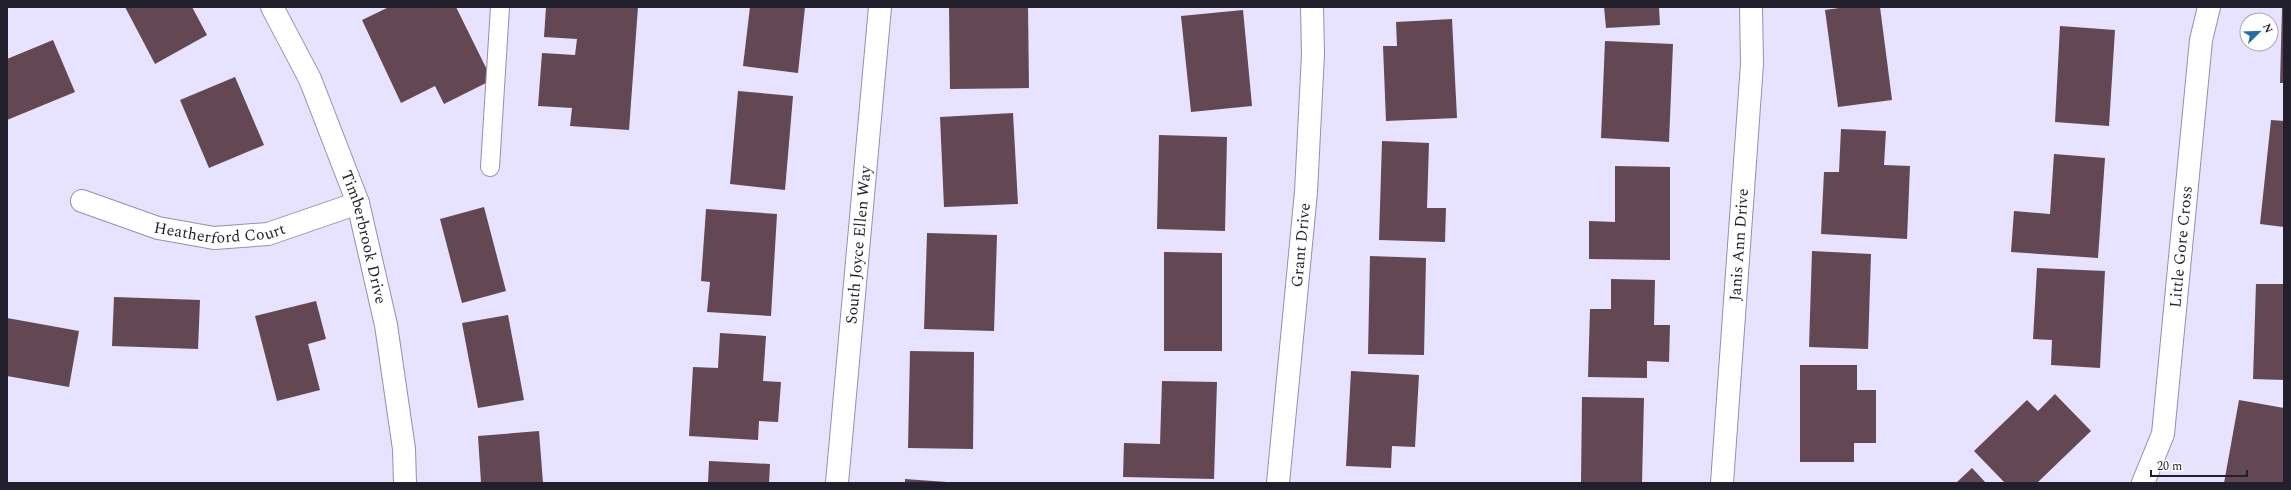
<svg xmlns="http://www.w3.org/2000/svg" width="2291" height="490" viewBox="0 0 2291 490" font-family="Spectral,serif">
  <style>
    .building { fill: #634853 }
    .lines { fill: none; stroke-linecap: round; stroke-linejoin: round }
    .service-casing { stroke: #958fb0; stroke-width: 20 }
    .minor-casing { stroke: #958fb0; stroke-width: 24 }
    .service { stroke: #fff; stroke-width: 18 }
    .minor { stroke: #fff; stroke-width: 22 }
    .labels { text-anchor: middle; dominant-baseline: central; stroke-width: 4; stroke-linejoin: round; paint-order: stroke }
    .street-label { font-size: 16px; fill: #221f2c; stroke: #fff }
  </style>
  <rect width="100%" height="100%" fill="#e7e2fe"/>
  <g class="building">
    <path d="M125 7H192L207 35 155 64Z"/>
    <path d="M389 7H456L492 80 444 104 435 86 401 103 362 20Z"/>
    <path d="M546 7H638L629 130 570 126 572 108 538 106 542 53 575 55 577 39 544 37Z"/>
    <path d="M750 7H805L798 73 743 66Z"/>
    <path d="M949 7H1028L1029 88 950 89Z"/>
    <path d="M1604 7H1659L1660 25 1606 28Z"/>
    <path d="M1846 7H1880L1892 100 1838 107 1825 10Z"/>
    <path d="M2282 7H2284V83H2280Z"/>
    <path d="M1243 10 1252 106 1191 112 1181 16Z"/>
    <path d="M1452 19 1457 118 1386 121 1383 46H1397L1396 22Z"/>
    <path d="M2060 26 2115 30 2109 126 2055 122Z"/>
    <path d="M53 40 75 92 7 120V59Z"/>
    <path d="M1605 41 1673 44 1669 142 1601 138Z"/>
    <path d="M235 77 264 145 209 168 180 100Z"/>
    <path d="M738 91 793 96 785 190 730 184Z"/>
    <path d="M1013 113 1018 204 944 207 940 117Z"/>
    <path d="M2271 120 2284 121V227L2260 224Z"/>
    <path d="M1841 129 1886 131 1884 165 1910 166 1907 239 1821 234 1824 172H1839Z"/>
    <path d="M1159 135 1227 137 1225 231 1157 229Z"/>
    <path d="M1382 141 1429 143 1427 208H1446L1445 242 1379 240Z"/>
    <path d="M2054 154 2105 158 2098 258 2011 252 2014 211 2050 214Z"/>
    <path d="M1615 166 1670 167V260L1589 259V221L1615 222Z"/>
    <path d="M484 207 506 291 462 303 440 219Z"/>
    <path d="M706 209 777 214 771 316 707 312 710 282 701 281Z"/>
    <path d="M927 233 997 235 994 331 924 329Z"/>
    <path d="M1812 251 1871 254 1868 349 1809 347Z"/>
    <path d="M1164 252 1222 253V351H1164Z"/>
    <path d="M1370 256 1426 258 1424 355 1368 354Z"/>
    <path d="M2037 268 2105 271 2100 368 2051 365 2052 340 2033 339Z"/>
    <path d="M1611 279 1655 280 1654 325H1670L1669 362 1647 361V378L1588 377 1590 309H1611Z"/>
    <path d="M2256 284H2284V380L2253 379Z"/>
    <path d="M114 297 200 300 198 349 112 346Z"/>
    <path d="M316 301 326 339 308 344 320 390 277 401 255 316Z"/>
    <path d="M508 315 524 400 478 408 462 323Z"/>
    <path d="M7 318 79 331 69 387 7 376Z"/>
    <path d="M720 333 766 336 763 381 781 382 778 422 759 421 758 440 689 436 693 367 718 368Z"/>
    <path d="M910 351 974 352 973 449 908 448Z"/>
    <path d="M1800 365H1857V390H1876V443H1854V462H1800Z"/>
    <path d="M1351 371 1419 375 1415 447 1392 446 1391 468 1346 466Z"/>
    <path d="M1162 381 1217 382 1214 479 1123 477 1124 443 1160 444Z"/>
    <path d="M2055 394 2091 431 2037 483H2005L1974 451 2027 400 2038 411Z"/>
    <path d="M1582 397 1644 398 1642 483H1581Z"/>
    <path d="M2239 400 2284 408V483H2224Z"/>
    <path d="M539 431 543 483H481L478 436Z"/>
    <path d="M709 461 770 464 769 483H708Z"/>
    <path d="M1972 468 1986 483H1956Z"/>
    <path d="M905 479 947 482V483H905Z"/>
  </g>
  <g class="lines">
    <g class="service-casing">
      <path id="service" d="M490 167 500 7"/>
    </g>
    <g class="minor-casing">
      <g id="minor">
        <path id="s1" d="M272 7 310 79 358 203 386 325 404 449 405 483"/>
        <path id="s2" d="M82 201 158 228 214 238 268 234 358 203"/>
        <path id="s3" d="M837 483 880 7"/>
        <path id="s4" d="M1278 483 1306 192 1313 54 1312 7"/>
        <path id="s5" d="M1722 483 1752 64 1751 7"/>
        <path id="s6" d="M2143 483 2163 434 2201 40 2209 7"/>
      </g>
    </g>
    <use href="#service" class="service"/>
    <use href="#minor" class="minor"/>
  </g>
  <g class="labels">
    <g class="street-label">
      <text stroke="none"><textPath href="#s2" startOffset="143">Heatherford Court</textPath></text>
      <text stroke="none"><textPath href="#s1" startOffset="249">Timberbrook Drive</textPath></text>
      <text stroke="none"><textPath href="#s3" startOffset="239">South Joyce Ellen Way</textPath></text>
      <text stroke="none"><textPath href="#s4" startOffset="239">Grant Drive</textPath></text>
      <text stroke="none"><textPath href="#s5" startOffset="239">Janis Ann Drive</textPath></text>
      <text stroke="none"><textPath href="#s6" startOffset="241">Little Gore Cross</textPath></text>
    </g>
  </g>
  <rect width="2291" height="490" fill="none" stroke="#221f2c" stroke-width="16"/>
  <g transform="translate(2259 32) rotate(67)"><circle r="19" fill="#ffffff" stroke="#a7a5ab"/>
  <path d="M0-3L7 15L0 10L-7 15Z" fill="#266ea2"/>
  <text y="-6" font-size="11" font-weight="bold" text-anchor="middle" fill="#221f2c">N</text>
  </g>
  <path d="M2151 470v6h96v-6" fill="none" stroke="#221f2c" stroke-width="2"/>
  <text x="2157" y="470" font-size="12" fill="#221f2c" stroke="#ffffff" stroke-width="3" paint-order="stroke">20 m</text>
</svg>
